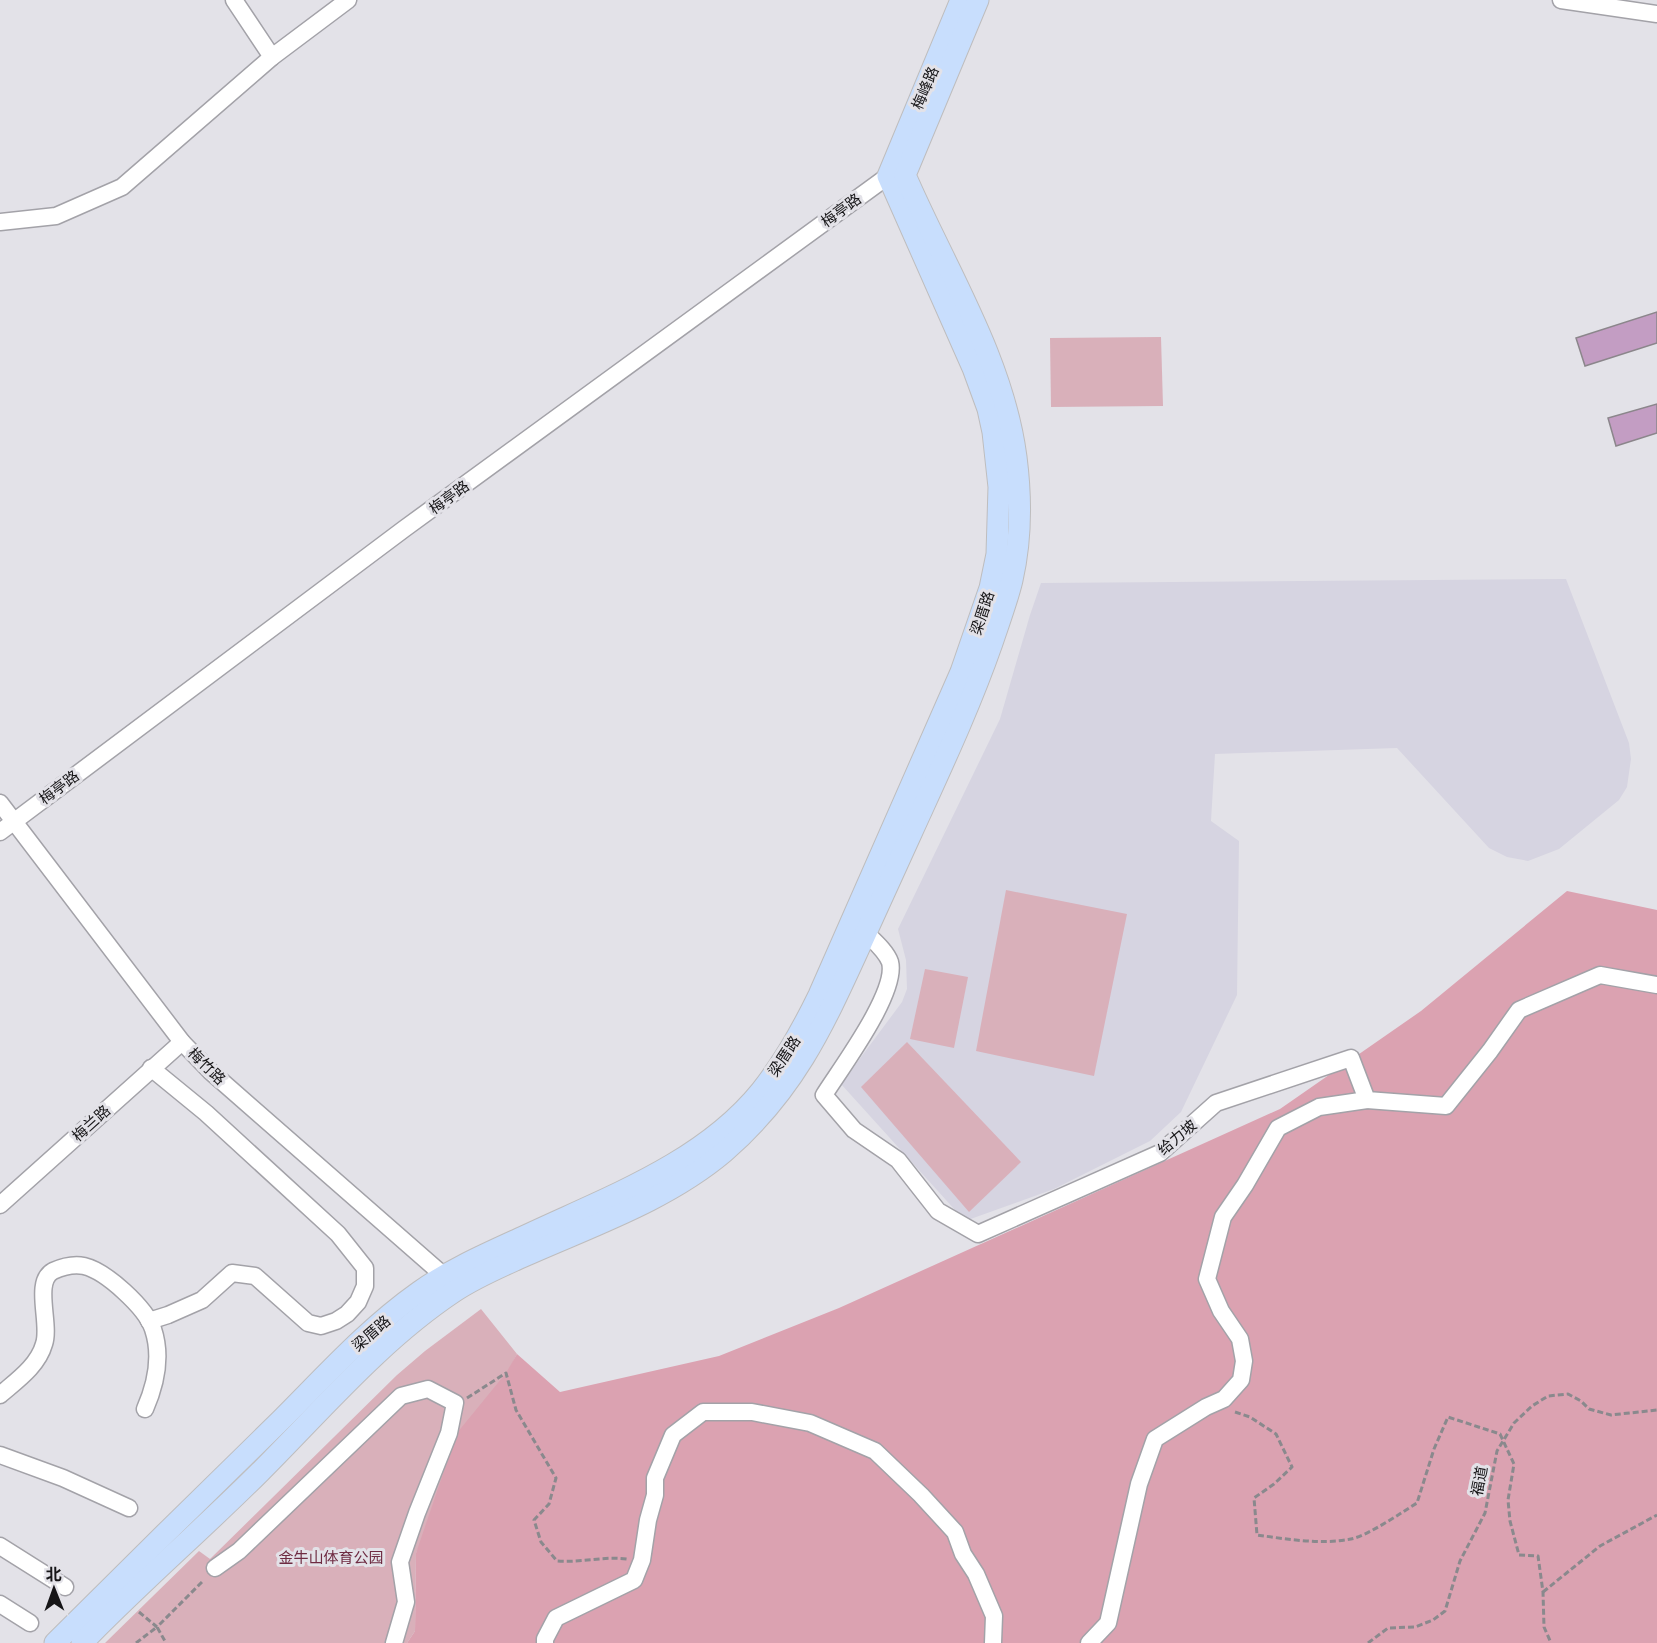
<svg xmlns="http://www.w3.org/2000/svg" width="1657" height="1643" viewBox="0 0 1657 1643" font-family="Arial,'Noto Sans SC',sans-serif">
  <style>
    .built { fill: #d6d4e1 }
    .green { fill: #d9b0ba }
    .forest { fill: #dba2b1 }
    .building { fill: #c39dc3; stroke: #8b868b; stroke-width: 1.5 }
    .lines { fill: none; stroke-linecap: round; stroke-linejoin: round }
    .minor-casing { stroke: #a3a2a8; stroke-width: 19 }
    .major-casing { stroke: #bebdbe; stroke-width: 23 }
    .path { stroke: #8a898d; stroke-width: 3; stroke-dasharray: 6 3; stroke-linecap: butt }
    .minor { stroke: #fff; stroke-width: 16 }
    .major { stroke: #c8defd; stroke-width: 21 }
    .path-bridge { stroke: #8a898d; stroke-width: 3; stroke-dasharray: 6 3; stroke-linecap: butt }
    .labels { text-anchor: middle; dominant-baseline: central; stroke-width: 6; stroke-linejoin: round; paint-order: stroke }
    .street-label { font-size: 15px; fill: #161517; stroke: #e3e2e8 }
    .park-label { font-size: 15px; fill: #6e2b42; stroke: #e3e2e8 }
  </style>
  <rect width="100%" height="100%" fill="#e3e2e8"/>
  <path class="built" d="M1566 579 1629 743 1631 759 1627 787 1619 800 1559 849 1528 861 1507 857 1489 848 1397 748 1215 754 1211 821 1239 841 1237 995 1181 1112 1150 1141 1054 1189 965 1221 841 1084 902 1002 907 989 906 960 898 929 1000 719 1030 615 1041 583Z"/>
  <g class="green">
    <path d="M1161 337 1163 406 1051 407 1050 338Z"/>
    <path d="M1006 890 1127 914 1094 1076 976 1051Z"/>
    <path d="M925 969 968 977 954 1048 910 1039Z"/>
    <path d="M907 1042 1021 1162 969 1212 861 1087Z"/>
    <path d="M481 1309 517 1354 416 1553 415 1631 407 1643H105L199 1551 210 1559 397 1375 425 1351Z"/>
  </g>
  <path class="forest" d="M1567 891 1657 910V1643H407L415 1631 416 1553 457 1433 506 1373 517 1354 560 1392 719 1356 839 1308 1280 1109 1421 1011Z"/>
  <g class="building">
    <path d="M1657 312V343L1585 366 1576 338Z"/>
    <path d="M1657 404V433L1616 446 1608 418Z"/>
  </g>
  <g class="lines">
    <g class="minor-casing">
      <g id="minor">
        <path d="M234 0 272 57"/>
        <path d="M1561 0 1657 14"/>
        <path d="M0 222 56 216 122 187 272 57 348 0"/>
        <path d="M0 803 182 1042 210 1071 451 1282"/>
        <path d="M0 832 404 529 888 176 899 175"/>
        <path d="M866 933C874 941 886 951 890 962 898 992 841 1068 824 1095L854 1130 898 1160 938 1211 978 1234 1160 1153 1216 1103 1351 1058 1367 1100 1446 1106 1490 1051 1519 1010 1600 975 1657 985"/>
        <path d="M0 1205 182 1042"/>
        <path d="M149 1321 168 1315 202 1300 232 1273 255 1276 308 1323 321 1326 336 1321 347 1314 358 1302 365 1286V1268L338 1234 206 1113 151 1068"/>
        <path d="M0 1395C16 1381 38 1366 44 1344 51 1324 33 1282 53 1271 62 1267 74 1264 84 1266 106 1271 146 1308 153 1329 162 1356 156 1384 145 1409"/>
        <path d="M0 1455 63 1478 129 1508"/>
        <path d="M0 1546 65 1587"/>
        <path d="M215 1568 239 1551 401 1396 428 1389 455 1403 449 1433 417 1513 400 1562 406 1602 394 1643"/>
        <path d="M0 1604 30 1623"/>
        <path d="M545 1643V1639L556 1618 634 1580 642 1560 648 1520 655 1495V1478L673 1435 703 1412H752L810 1423 875 1451 921 1495 955 1532 963 1554 976 1574 994 1616 993 1643"/>
        <path d="M1089 1643 1108 1623 1139 1484 1155 1439 1206 1407 1224 1399 1241 1380 1244 1361 1240 1339 1221 1311 1207 1279 1223 1217 1245 1185 1278 1128 1319 1107 1367 1100"/>
      </g>
    </g>
    <g class="major-casing">
      <g id="major">
        <path d="M55 1643C130 1568 205 1494 281 1420 325 1376 368 1328 419 1292 451 1269 488 1253 523 1237 605 1198 702 1164 761 1091 784 1062 803 1028 819 995L961 672 990 588 997 554 999 487 993 432 988 409 973 368 888 176 961 0"/>
        <path d="M82 1643C139 1584 202 1530 260 1472 322 1410 381 1340 455 1291 476 1277 500 1267 522 1257 591 1226 666 1201 724 1152 793 1092 822 1029 859 948 876 911 893 873 910 836 939 772 969 709 992 643 999 622 1007 601 1012 580 1021 541 1021 496 1016 457 1003 357 944 266 905 175L978 0"/>
      </g>
    </g>
    <g class="path">
      <path d="M467 1398 506 1373 516 1410 556 1478 549 1504 534 1520 541 1542 557 1561C581 1563 603 1556 627 1559"/>
      <path d="M1235 1412 1250 1417 1276 1434 1292 1467 1274 1484 1254 1498 1257 1535C1286 1539 1322 1545 1351 1539 1367 1536 1401 1513 1417 1503L1434 1449 1448 1417 1500 1434 1514 1464 1508 1500 1510 1521 1519 1555 1538 1556 1543 1592 1544 1627 1551 1643"/>
      <path d="M1543 1592 1600 1546 1657 1515"/>
      <path d="M139 1612 157 1627 204 1580"/>
      <path d="M136 1643 157 1627 166 1643"/>
    </g>
    <use href="#minor" class="minor"/>
    <use href="#major" class="major"/>
    <path class="path-bridge" d="M1368 1643 1388 1628 1415 1627 1433 1620 1445 1611 1460 1561 1485 1513 1497 1451 1514 1423 1532 1406 1548 1396 1568 1394 1581 1401 1589 1409 1611 1415 1657 1410"/>
  </g>
  <g class="labels">
    <g class="street-label">
      <text transform="translate(925 88) rotate(-67)">梅峰路</text>
      <text transform="translate(841 210) rotate(-36)">梅亭路</text>
      <text transform="translate(449 497) rotate(-36)">梅亭路</text>
      <text transform="translate(982 613) rotate(-72)">梁厝路</text>
      <text transform="translate(59 787) rotate(-37)">梅亭路</text>
      <text transform="translate(784 1056) rotate(-57)">梁厝路</text>
      <text transform="translate(207 1066) rotate(44)">梅竹路</text>
      <text transform="translate(91 1123) rotate(-42)">梅兰路</text>
      <text transform="translate(1177 1137) rotate(-40)">给力坡</text>
      <text transform="translate(371 1333) rotate(-41)">梁厝路</text>
      <text transform="translate(1479 1481) rotate(-79)">福道</text>
    </g>
    <g class="park-label">
      <text x="331" y="1557">金牛山体育公园</text>
    </g>
  </g>
  <g transform="translate(54 1589) rotate(359)" stroke="#e3e2e8" stroke-width="4.5" paint-order="stroke">
  <path d="M0-4.5L10 22L0 15L-10 22Z" fill="#161517"/>
  <text y="-9" font-size="16" font-weight="bold" text-anchor="middle" fill="#161517">北</text>
  </g>
</svg>
